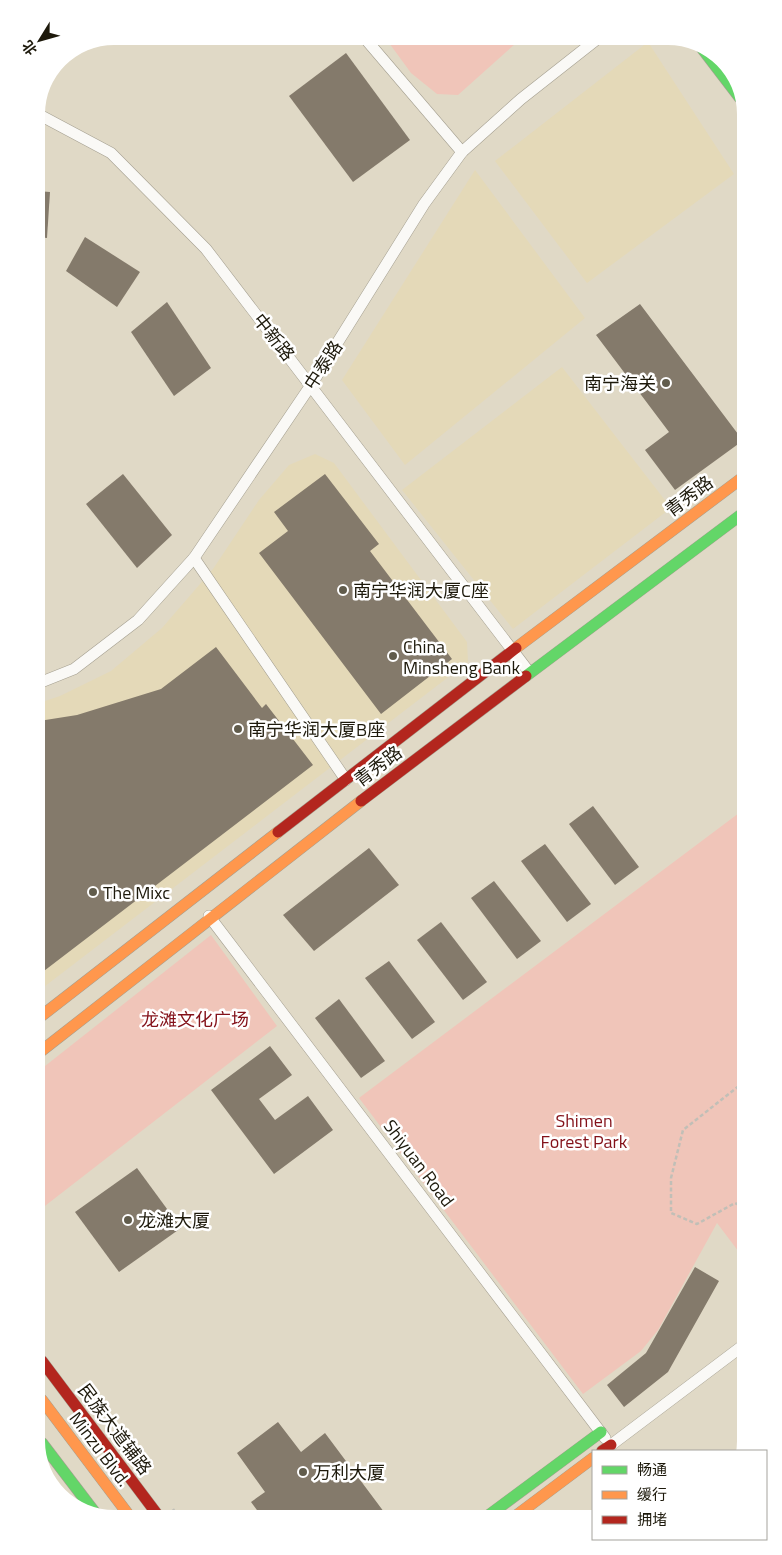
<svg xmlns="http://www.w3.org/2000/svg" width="782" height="1555" viewBox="0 0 782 1555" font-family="'Titillium Web','Noto Sans SC',sans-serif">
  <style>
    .built { fill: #e4d9b8 }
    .green { fill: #f0c5b9 }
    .building { fill: #847a6b }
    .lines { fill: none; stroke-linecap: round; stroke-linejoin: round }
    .street-casing { stroke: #a49f90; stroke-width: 12 }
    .fast-casing { stroke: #a49f90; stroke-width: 12 }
    .slow-casing { stroke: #a49f90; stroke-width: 12 }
    .jam-casing { stroke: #a49f90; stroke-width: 12 }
    .path { stroke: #c1bfb7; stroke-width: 2.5; stroke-dasharray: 4 2.5; stroke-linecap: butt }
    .street { stroke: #faf9f6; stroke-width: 11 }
    .fast { stroke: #63d668; stroke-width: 11 }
    .slow { stroke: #ff974d; stroke-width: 11 }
    .jam { stroke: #b3261e; stroke-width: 11 }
    .poi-dot { fill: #615c4c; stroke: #fff; stroke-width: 2 }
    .labels { text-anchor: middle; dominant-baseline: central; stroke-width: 5; stroke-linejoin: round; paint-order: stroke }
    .street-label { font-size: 18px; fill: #1d190b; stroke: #fff }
    .poi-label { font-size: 18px; fill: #1d190b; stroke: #fff; text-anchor: start }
    .park-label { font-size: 18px; fill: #831119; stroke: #fff }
  </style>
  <rect width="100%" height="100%" fill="#e0d9c6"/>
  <g class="built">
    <path d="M648 42 734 174 587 283 495 161Z"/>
    <path d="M475 170 585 318 405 465 342 380Z"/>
    <path d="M562 367 671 508 513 629 402 490Z"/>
    <path d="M315 454 334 463 467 642 468 662 40 990 39 703 60 696 111 671 162 628 213 569 259 500 289 465Z"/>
  </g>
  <g class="green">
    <path d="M384 36H524L458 95 437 94 411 73Z"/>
    <path d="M743 810 745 1260 717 1223 658 1330 641 1351 583 1394 359 1098Z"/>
    <path d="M211 935 277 1026 41 1209 40 1070Z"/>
  </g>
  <g class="building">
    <path d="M346 53 410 140 353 182 289 96Z"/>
    <path d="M37 191 50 192 47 238 37 237Z"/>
    <path d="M85 237 140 272 117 307 66 271Z"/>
    <path d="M167 302 211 368 174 396 131 332Z"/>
    <path d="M640 304 741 438V442L675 490 645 450 669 432 596 335Z"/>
    <path d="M123 474 172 535 137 568 86 504Z"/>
    <path d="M325 474 379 544 370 551 452 659 381 714 259 553 288 531 274 512Z"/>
    <path d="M216 647 262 708 266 704 313 765 40 974 39 721 77 715 161 689Z"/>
    <path d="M593 806 639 867 615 885 569 824Z"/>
    <path d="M545 844 591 904 567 922 521 861Z"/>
    <path d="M369 848 399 885 314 951 283 915Z"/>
    <path d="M494 881 541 941 517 959 471 898Z"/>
    <path d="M441 922 487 982 463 1000 417 940Z"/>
    <path d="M389 961 435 1022 412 1039 365 978Z"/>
    <path d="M339 999 385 1061 361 1078 315 1018Z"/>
    <path d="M270 1046 292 1075 259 1099 275 1120 308 1096 333 1130 274 1174 211 1090Z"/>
    <path d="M137 1168 181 1228 119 1272 75 1212Z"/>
    <path d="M695 1267 719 1281 668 1372 624 1407 607 1385 646 1353Z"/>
    <path d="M278 1422 301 1452 325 1433 387 1516 262 1517 251 1502 265 1492 237 1453Z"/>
  </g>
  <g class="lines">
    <g class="street-casing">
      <g id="street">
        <path d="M363 36 462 152"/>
        <path d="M36 113 111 153 206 249 529 672"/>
        <path d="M194 558 346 780"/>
        <path d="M39 683 74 669 138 620 194 558 311 385 424 204 462 152 521 99 601 36"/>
        <path d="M209 916 605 1438"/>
        <path d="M611 1445 745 1344"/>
      </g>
    </g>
    <g class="fast-casing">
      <g id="fast">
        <path d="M701 47 740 98"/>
        <path d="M526 676 742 514"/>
        <path d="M42 1443 96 1514"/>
        <path d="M489 1515 601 1432"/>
      </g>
    </g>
    <g class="slow-casing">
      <g id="slow">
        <path d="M516 648 742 478"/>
        <path d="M40 1017 278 832"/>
        <path d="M40 1052 361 801"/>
        <path d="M42 1400 131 1518"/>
        <path d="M517 1515 593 1458"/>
      </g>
    </g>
    <g class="jam-casing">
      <g id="jam">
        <path d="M361 801 526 676"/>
        <path d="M278 832 516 648"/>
        <path d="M42 1361 160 1518"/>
        <path d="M602 1451 611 1445"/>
      </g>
    </g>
    <g class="path">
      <path d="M744 1082 683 1130 671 1178V1213L697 1224 735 1203 745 1208"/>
      <path d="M173 1509 179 1518"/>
    </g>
    <use href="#street" class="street"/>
    <use href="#fast" class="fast"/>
    <use href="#slow" class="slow"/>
    <use href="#jam" class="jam"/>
  </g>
  <g class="poi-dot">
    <circle cx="666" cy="383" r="5"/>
    <circle cx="343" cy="590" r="5"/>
    <circle cx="393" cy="656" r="5"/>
    <circle cx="238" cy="729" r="5"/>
    <circle cx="93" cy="892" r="5"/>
    <circle cx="128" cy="1220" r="5"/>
    <circle cx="303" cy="1472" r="5"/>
  </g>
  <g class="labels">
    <g class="street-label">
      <text transform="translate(274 337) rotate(52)">中新路</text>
      <text transform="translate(323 365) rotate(-57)">中泰路</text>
      <text transform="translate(689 496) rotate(-37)">青秀路</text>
      <text transform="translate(378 766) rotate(-37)">青秀路</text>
      <text transform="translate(419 1163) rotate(53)">Shiyuan Road</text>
      <text transform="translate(115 1429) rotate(53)">民族大道辅路</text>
      <text transform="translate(100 1449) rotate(53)">Minzu Blvd.</text>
    </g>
    <g class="poi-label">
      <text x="656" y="383" text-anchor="end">南宁海关</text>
      <text x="353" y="590">南宁华润大厦C座</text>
      <text x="403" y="646">China<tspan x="403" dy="21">Minsheng Bank</tspan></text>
      <text x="248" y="729">南宁华润大厦B座</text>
      <text x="103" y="892">The Mixc</text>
      <text x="138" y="1220">龙滩大厦</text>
      <text x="313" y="1472">万利大厦</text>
    </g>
    <g class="park-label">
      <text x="195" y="1019">龙滩文化广场</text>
      <text x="584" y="1120">Shimen<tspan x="584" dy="21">Forest Park</tspan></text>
    </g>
  </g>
  <path d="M0 0H782V1555H0ZM114 45H668A69 69 0 0 1 737 114V1441A69 69 0 0 1 668 1510H114A69 69 0 0 1 45 1441V114A69 69 0 0 1 114 45Z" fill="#fff" fill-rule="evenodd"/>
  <rect x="592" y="1450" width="175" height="90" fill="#ffffff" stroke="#a5a39d"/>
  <rect x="602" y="1466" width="25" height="8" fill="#63d668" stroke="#a5a39d"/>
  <text x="637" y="1475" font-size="15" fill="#1d190b">畅通</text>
  <rect x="602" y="1491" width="25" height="8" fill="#ff974d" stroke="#a5a39d"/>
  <text x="637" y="1500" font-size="15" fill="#1d190b">缓行</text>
  <rect x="602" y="1516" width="25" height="8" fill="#b3261e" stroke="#a5a39d"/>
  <text x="637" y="1525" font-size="15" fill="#1d190b">拥堵</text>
  <g transform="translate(40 40) rotate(233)" stroke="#ffffff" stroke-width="4" paint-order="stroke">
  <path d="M0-4L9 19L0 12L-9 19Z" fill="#1d190b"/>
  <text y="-8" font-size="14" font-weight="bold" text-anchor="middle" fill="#1d190b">北</text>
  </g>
</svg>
